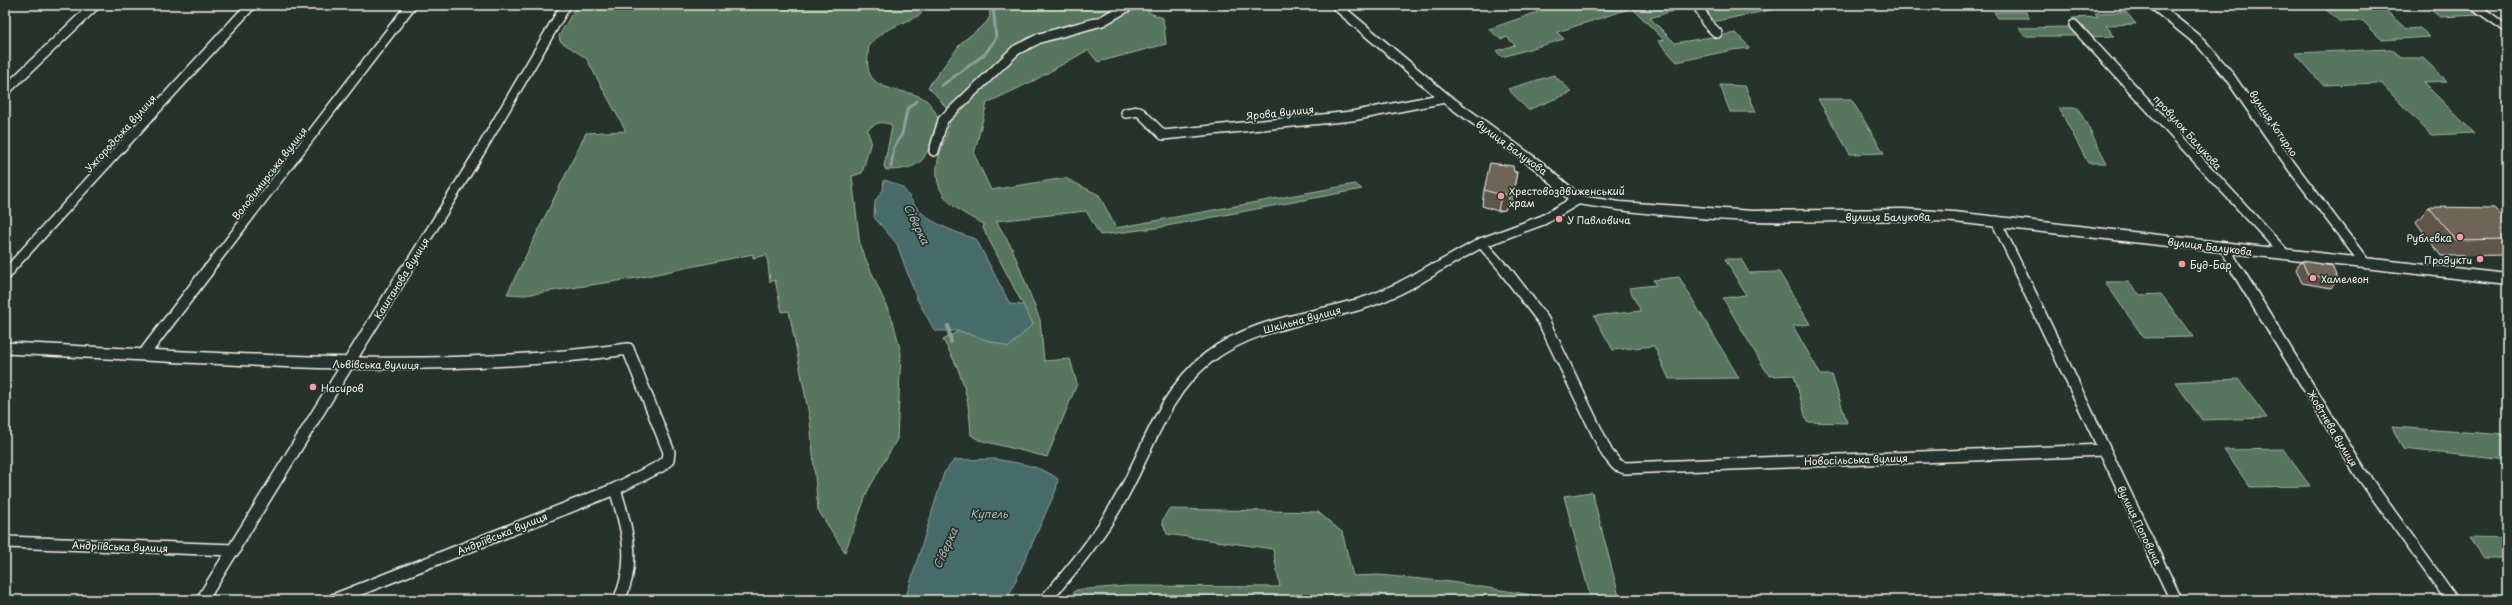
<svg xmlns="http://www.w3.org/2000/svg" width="2512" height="605" viewBox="0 0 2512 605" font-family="'Playpen Sans',sans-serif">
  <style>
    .green { fill: #56765e; stroke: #a5b4a3 }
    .water { fill: #476c6a; stroke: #8ca19c }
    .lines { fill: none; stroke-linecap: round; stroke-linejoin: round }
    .stream-far1 { stroke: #8ca19c; stroke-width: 3 }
    .stream { stroke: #8ca19c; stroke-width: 4 }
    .street-far1-casing { stroke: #f4f1e8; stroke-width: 12 }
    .street-casing { stroke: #f4f1e8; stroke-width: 14 }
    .secondary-casing { stroke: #f4f1e8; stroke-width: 3 }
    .street-far1 { stroke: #26332d; stroke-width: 9 }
    .street { stroke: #26332d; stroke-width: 11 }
    .secondary { fill: #26332d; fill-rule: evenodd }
    .wall { fill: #5f574b; stroke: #f4f1e8 }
    .shaded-wall { fill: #4d473d; stroke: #f4f1e8 }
    .building { fill: #6e6557; stroke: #f4f1e8 }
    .poi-dot { fill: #ff9aa2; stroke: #26332d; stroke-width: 1.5 }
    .labels { text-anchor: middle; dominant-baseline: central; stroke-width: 3.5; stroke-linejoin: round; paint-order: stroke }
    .street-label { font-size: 10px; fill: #f4f1e8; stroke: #26332d }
    .poi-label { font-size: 10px; fill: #f4f1e8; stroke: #26332d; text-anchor: start }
    .water-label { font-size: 11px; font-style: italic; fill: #afbcb6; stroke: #26332d }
  </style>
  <rect width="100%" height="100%" fill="#26332d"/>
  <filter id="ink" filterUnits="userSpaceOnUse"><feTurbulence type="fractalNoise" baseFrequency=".025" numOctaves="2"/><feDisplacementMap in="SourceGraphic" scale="8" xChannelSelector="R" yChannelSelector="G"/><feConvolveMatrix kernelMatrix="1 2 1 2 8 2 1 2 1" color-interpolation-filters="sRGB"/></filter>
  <g filter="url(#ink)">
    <g class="green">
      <path d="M577 5H927L920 15 885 31 869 45C868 56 865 68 872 78 884 93 911 89 926 100 931 105 938 114 938 121 938 129 927 155 921 161 912 169 898 170 886 170L884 166 892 127 890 124C879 121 876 123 867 130L871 141 862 173 852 176 860 246 893 321 901 353 897 439 868 490 845 552 818 510 810 420 789 311 782 312 775 280 770 282 767 255 753 258V254L637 278 525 295 507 294 586 133 626 131 586 58 560 41 559 36Z"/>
      <path d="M989 5H1141L1150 13 1163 18 1166 44 1098 62 1088 50 1035 80 987 103 974 154 991 190 1065 178 1099 195 1116 228 1355 184 1362 189 1156 228 1100 235 1086 211 996 221 1012 248 1040 320 1044 361 1070 359 1077 384 1047 457 979 440 971 435C969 396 963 374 943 340L959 331 1009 347 1033 324 983 228 984 224C945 206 926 187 943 144 946 135 952 124 949 114 945 104 936 95 928 87L962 42 985 24 990 17Z"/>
      <path d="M1530 5H1692L1650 18 1675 43 1736 33 1750 48 1732 50 1677 62 1658 41 1664 40 1632 8 1557 32 1564 39 1502 57 1496 51 1515 45 1507 37 1500 39 1489 29 1538 12Z"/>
      <path d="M1723 5H1772L1775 9 1712 22 1707 9Z"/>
      <path d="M2321 5H2380L2406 29 2420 28 2430 37 2382 40 2363 21 2340 22Z"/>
      <path d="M2455 6 2458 9 2470 7 2479 15 2440 17 2428 8Z"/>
      <path d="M1994 12H2026L2030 18H1998Z"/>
      <path d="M2126 12 2136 24 2106 25 2114 36 2090 37 2072 18 2098 17 2095 13Z"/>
      <path d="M2070 27 2078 36H2024L2019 28Z"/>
      <path d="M2391 49 2401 58H2423L2447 81 2423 82 2474 133 2431 135 2381 83 2323 85 2295 53Z"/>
      <path d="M1554 75 1572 92 1528 110 1508 89Z"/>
      <path d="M1720 85 1745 86 1756 112H1730Z"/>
      <path d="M1818 99H1851L1884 153 1850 154Z"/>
      <path d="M2059 108H2078L2107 163H2088Z"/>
      <path d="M1725 259H1741L1749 273 1779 272 1810 324 1793 326 1821 375H1832L1847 423 1807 422 1794 375 1769 376 1723 298 1746 295Z"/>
      <path d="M1679 277 1739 378 1669 379 1654 346 1613 350 1594 316 1641 311 1629 288 1656 285 1653 280Z"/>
      <path d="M2105 282H2128L2140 295 2161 294 2193 337 2144 338Z"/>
      <path d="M2238 379 2267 418 2202 420 2175 382Z"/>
      <path d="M2392 427 2507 435V460L2403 449Z"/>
      <path d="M2283 449 2310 486 2250 487 2224 450Z"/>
      <path d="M1592 492 1620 600H1591L1564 496Z"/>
      <path d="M1169 509 1318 512 1342 532 1353 576 1379 575 1451 582 1563 600H1411L1379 594 1342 593 1318 600 1124 598 1068 600 1076 590 1127 586 1280 587 1273 549 1167 534 1162 521Z"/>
      <path d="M2470 538 2507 539V558H2484Z"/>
    </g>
    <g class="water">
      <path d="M884 180C912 188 903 193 920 211 932 224 960 234 976 239L1010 304 1023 305 1033 324 1009 347 959 331H935L917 299 897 244 874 217 875 201 883 190Z"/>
      <path d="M995 459C1016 463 1040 465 1058 479L1056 490 1007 600H905L944 473 954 460Z"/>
    </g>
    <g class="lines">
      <g class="stream-far1">
        <path d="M941 86 985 54 996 38 993 5"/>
        <path d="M891 167 894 147 902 134 907 110 916 101"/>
      </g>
      <path class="stream" d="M948 326 951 342"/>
      <g class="street-far1-casing">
        <g id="street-far1">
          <path d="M1698 5 1706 22 1717 33"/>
          <path d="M2154 5 2201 43 2227 73 2292 167 2365 263"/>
          <path d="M2074 25 2285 254"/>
          <path d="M5 91 95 5"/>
          <path d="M1126 113 1139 111 1163 135 1352 116 1445 98"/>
          <path d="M934 151 943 120 1016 50 1040 38 1102 21 1130 5"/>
          <path d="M1996 221 2020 271"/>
          <path d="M1481 243 1506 271"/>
          <path d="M2225 248 2238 271"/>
          <path d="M8 271 251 5"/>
          <path d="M207 271 411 5"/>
          <path d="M406 271 479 153 566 5"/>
          <path d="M1431 271 1481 243 1543 220 1577 200"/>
        </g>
      </g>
      <g class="street-casing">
        <g id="street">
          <path d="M1505 270 1543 320 1607 453 1617 465 1625 468 2104 450"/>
          <path d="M2019 270 2176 600"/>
          <path d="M2237 270 2360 472 2452 600"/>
          <path d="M5 275 9 270"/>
          <path d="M5 348C213 357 421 377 628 349L669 452 668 460 661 466 615 489 333 600"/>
          <path d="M144 354 208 270"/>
          <path d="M615 489C627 527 637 562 619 600"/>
          <path d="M5 542 235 550"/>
          <path d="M202 600 406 270"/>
          <path d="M1045 600C1074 568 1101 534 1122 496 1149 448 1163 393 1208 358 1254 322 1313 319 1367 302 1390 294 1411 283 1432 270"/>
        </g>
      </g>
      <g class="secondary-casing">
        <g id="secondary">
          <path d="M1329 5H1342L1449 95 1543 163 1581 196 1620 202 1753 211 1903 209 1954 212 2507 274V284L1954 222C1887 218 1820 223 1753 221 1694 219 1635 213 1577 204L1572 203 1535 169 1441 101Z"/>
          <path d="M2467 5H2480L2507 25V33Z"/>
        </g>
      </g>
      <use href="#street-far1" class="street-far1"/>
      <use href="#street" class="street"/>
      <use href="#secondary" class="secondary"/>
    </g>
    <g class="wall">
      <path d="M1514 172H1517L1511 204 1508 203 1505 210 1498 211 1482 206 1484 190Z"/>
      <path d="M2429 207 2507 221V255L2441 256 2416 222Z"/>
      <path d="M2302 261 2338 280 2331 288 2302 283 2296 269Z"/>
    </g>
    <path class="shaded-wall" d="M1511 188 1508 203 1505 210 1498 211 1501 195Z"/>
    <g class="building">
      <path d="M1490 163 1513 166 1514 172H1517L1514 188H1511L1508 194 1501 195 1484 190Z"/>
      <path d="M2429 207 2494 208 2507 221V239L2455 240Z"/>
      <path d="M2302 261 2332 266 2338 280 2308 275Z"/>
    </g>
  </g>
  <g class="poi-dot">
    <circle cx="1501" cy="196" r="4"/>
    <circle cx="1559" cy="219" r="4"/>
    <circle cx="2460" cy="237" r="4"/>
    <circle cx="2480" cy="259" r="4"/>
    <circle cx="2182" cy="264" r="4"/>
    <circle cx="2313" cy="278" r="4"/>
    <circle cx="313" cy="387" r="4"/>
  </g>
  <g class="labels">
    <g class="street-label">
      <text transform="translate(1280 112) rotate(-6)">Ярова вулиця</text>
      <text transform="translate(2274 123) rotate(56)">вулиця Котирло</text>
      <text transform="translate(2188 132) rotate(48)">провулок Балукова</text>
      <text transform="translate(120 133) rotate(-48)">Ужгородська вулиця</text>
      <text transform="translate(1512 147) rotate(36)">вулиця Балукова</text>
      <text transform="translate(269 173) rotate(-52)">Володимирська вулиця</text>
      <text x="1888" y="216">вулиця Балукова</text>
      <text transform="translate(2210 246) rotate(7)">вулиця Балукова</text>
      <text transform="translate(401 278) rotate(-58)">Каштанова вулиця</text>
      <text transform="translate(1302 319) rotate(-15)">Шкільна вулиця</text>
      <text transform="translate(376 364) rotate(1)">Львівська вулиця</text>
      <text transform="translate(2333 428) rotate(59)">Жовтнева вулиця</text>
      <text transform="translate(1856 459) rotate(-2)">Новосільська вулиця</text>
      <text transform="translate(2140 525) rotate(64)">вулиця Поповича</text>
      <text transform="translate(502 533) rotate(-22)">Андріївська вулиця</text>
      <text transform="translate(120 546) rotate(2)">Андріївська вулиця</text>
    </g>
    <g class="poi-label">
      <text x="1509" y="190">Хрестовоздвиженський<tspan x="1509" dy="12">храм</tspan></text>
      <text x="1567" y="219">У Павловича</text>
      <text x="2452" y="237" text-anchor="end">Рублевка</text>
      <text x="2472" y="259" text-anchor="end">Продукти</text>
      <text x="2190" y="264">Буд-Бар</text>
      <text x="2321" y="278">Хамелеон</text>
      <text x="321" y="387">Насиров</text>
    </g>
    <g class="water-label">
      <text transform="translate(917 224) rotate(64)">Сіверка</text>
      <text x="989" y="513">Купель</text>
      <text transform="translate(945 548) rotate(-66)">Сіверка</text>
    </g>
  </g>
  <rect width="2512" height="605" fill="none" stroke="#26332d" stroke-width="20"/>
  <rect x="10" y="10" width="2492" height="585" fill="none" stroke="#f4f1e8" stroke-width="1.5" filter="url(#ink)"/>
</svg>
